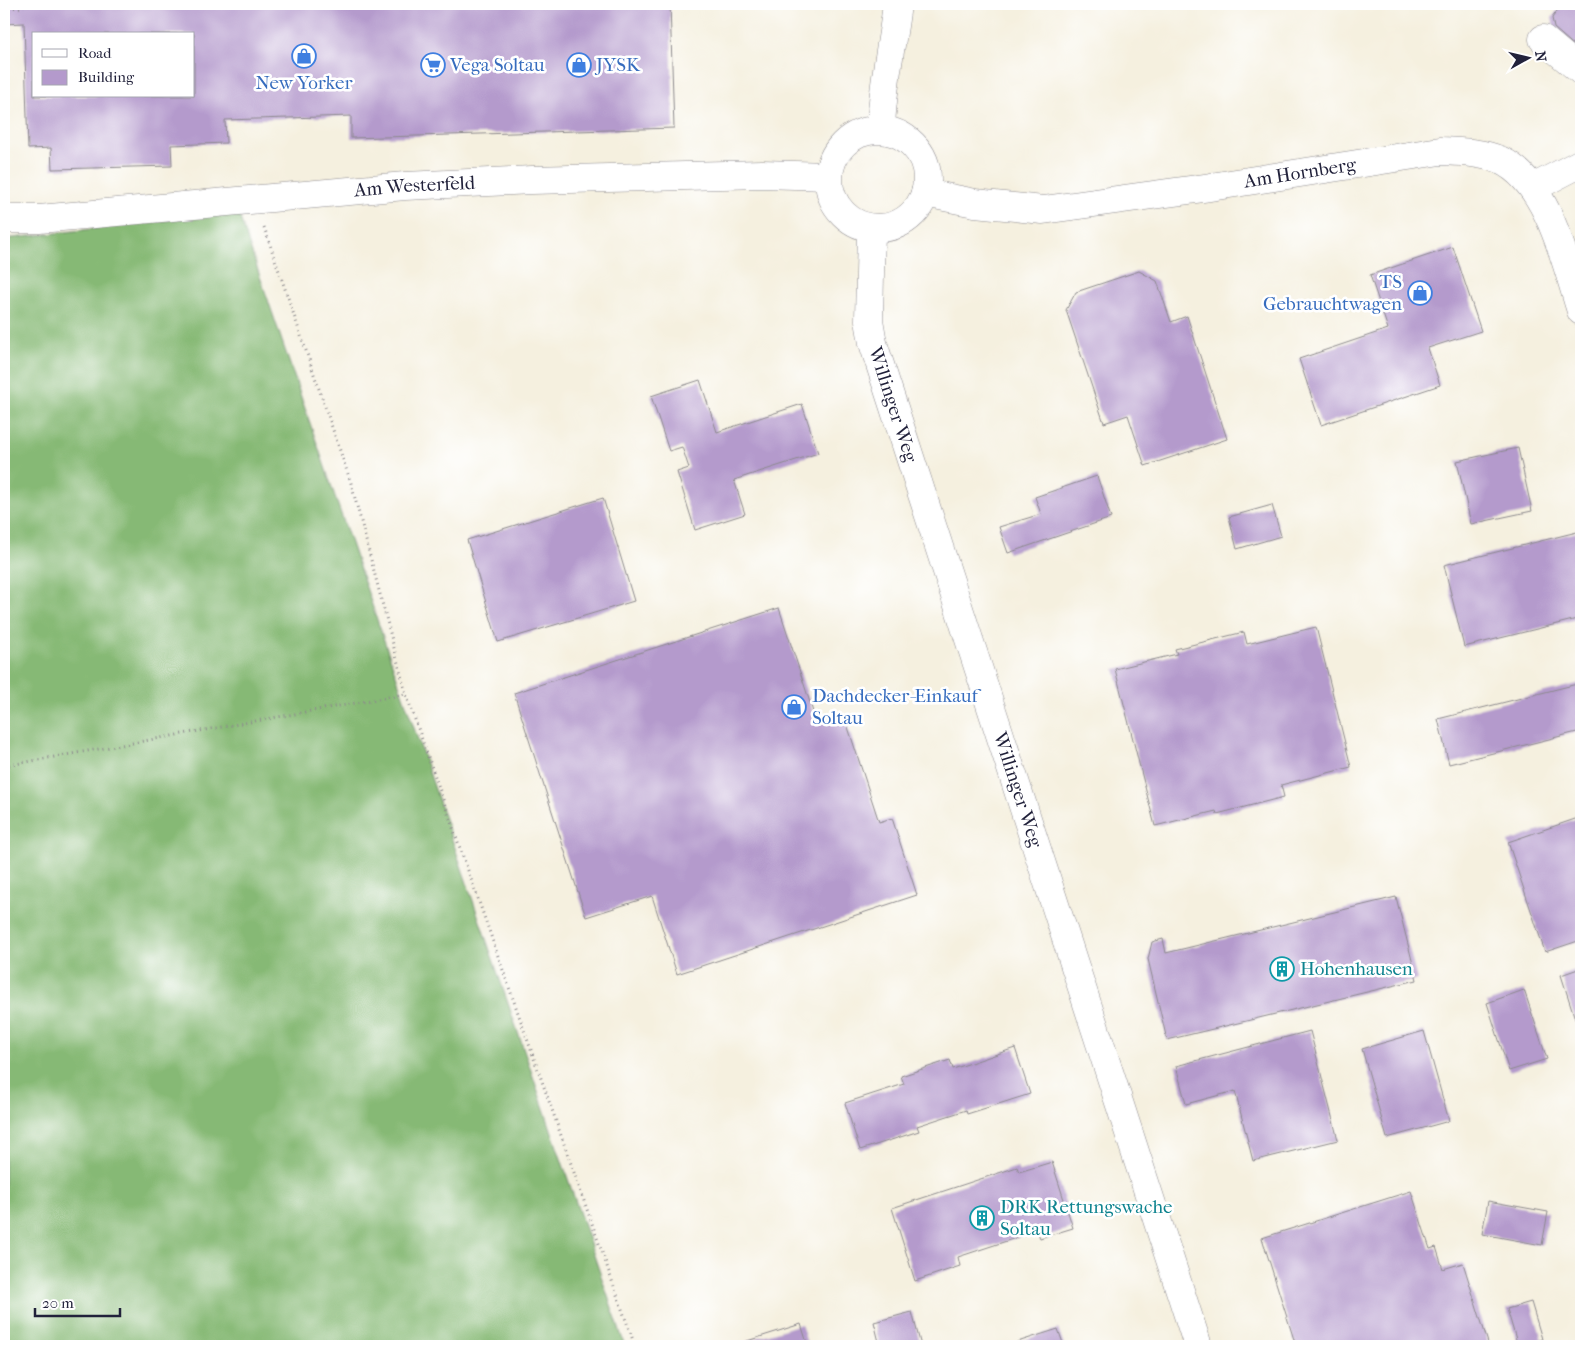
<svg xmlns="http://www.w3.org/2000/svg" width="1585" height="1350" viewBox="0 0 1585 1350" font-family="'IM FELL French Canon',serif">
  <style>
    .forest { fill: #86b974; stroke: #546e58 }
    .building { fill: #b49acc; fill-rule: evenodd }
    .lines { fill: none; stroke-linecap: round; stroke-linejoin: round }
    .minor-casing { stroke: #8c898d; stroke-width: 29 }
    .path { stroke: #8c898d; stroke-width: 3; stroke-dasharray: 1 4; stroke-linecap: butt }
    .minor { stroke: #fff; stroke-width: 28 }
    .labels { text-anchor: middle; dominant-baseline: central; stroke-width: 5; stroke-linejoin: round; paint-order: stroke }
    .shop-label { font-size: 19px; fill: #366cbe; stroke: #fff; text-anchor: start }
    .street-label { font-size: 19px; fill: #22223b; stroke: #fff }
    .culture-label { font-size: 19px; fill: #0d838f; stroke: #fff; text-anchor: start }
  </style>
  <rect width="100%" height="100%" fill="#fff"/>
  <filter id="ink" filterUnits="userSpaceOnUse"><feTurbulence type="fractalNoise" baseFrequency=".02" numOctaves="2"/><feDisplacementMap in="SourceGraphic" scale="10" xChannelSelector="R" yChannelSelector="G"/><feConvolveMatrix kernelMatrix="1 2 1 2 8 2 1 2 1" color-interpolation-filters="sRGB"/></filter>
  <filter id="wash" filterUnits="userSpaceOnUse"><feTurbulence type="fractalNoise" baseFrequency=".0096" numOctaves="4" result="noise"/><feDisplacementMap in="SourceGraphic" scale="20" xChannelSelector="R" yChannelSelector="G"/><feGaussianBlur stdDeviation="1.12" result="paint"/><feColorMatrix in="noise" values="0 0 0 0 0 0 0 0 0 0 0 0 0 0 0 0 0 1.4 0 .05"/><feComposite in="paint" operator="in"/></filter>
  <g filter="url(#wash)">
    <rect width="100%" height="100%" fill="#f5f0df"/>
    <path class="forest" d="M238 212 625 1346H4V239Z"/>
    <g id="blocks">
      <g class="building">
        <path d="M7 4H670L674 128 351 138V116L225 120 226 143 171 145 172 166 52 169 51 148 28 149 24 23 4 24V8ZM34 34H194V96H34Z"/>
        <path d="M1562 4H1581V49H1578L1554 28 1552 18Z"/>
        <path d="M1453 247 1481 331 1428 348 1440 385 1321 425 1299 359 1388 329 1370 275Z"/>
        <path d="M1139 271 1157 281 1171 322 1187 316 1227 439 1145 466 1128 415 1104 423 1066 310 1076 292Z"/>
        <path d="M700 380 717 432 802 404 818 453 734 480 745 514 695 530 677 472 689 468 682 447 669 451 651 396Z"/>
        <path d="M1518 448 1532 511 1471 524 1457 461Z"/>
        <path d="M1097 476 1111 518 1008 553 999 527 1041 514 1035 497Z"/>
        <path d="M603 498 634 601 498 642 467 540Z"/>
        <path d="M1272 505 1281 536 1237 549 1229 517Z"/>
        <path d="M1581 531V618L1464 647 1444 565Z"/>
        <path d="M779 608 817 724 844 715 879 822 892 818 917 895 677 974 652 896 586 917 514 693Z"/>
        <path d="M1316 627 1351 767 1281 785 1284 797 1217 814 1216 811 1155 826 1115 669 1177 654 1175 649 1244 632 1247 644Z"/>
        <path d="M1581 683V731L1449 764 1438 719Z"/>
        <path d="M1581 817V940L1545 952 1508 842Z"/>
        <path d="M1396 897 1417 980 1167 1040 1148 959 1152 942 1163 939 1166 953Z"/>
        <path d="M1581 968V1023L1577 1025 1561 975Z"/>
        <path d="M1524 990 1547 1059 1509 1071 1487 1003Z"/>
        <path d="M1310 1031 1338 1140 1253 1161 1235 1091 1186 1104 1176 1066Z"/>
        <path d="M1424 1031 1449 1121 1387 1138 1362 1049Z"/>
        <path d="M1015 1048 1030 1094 967 1114 966 1110 917 1126 919 1131 860 1150 845 1103 904 1084 901 1076 950 1060 953 1069Z"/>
        <path d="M1052 1162 1073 1228 1040 1238 1037 1231 958 1257 960 1266 915 1281 892 1208 1017 1167 1019 1172Z"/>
        <path d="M1411 1191 1430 1249 1436 1247 1443 1269 1463 1263 1489 1346H1296L1262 1238Z"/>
        <path d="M1488 1201 1548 1212 1542 1245 1482 1234Z"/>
        <path d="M1531 1302 1542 1339 1518 1346 1507 1309Z"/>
        <path d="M912 1312 921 1346H880L874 1322Z"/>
        <path d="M801 1324 808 1346H749L747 1341Z"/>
        <path d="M1058 1329 1064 1346H1005Z"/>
      </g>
    </g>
  </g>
  <g filter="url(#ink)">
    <use href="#blocks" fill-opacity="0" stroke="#8c898d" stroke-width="1"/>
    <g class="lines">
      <g class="minor-casing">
        <g id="minor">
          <path d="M1543 39 1581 71"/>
          <path d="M881 129C882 87 892 46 897 4"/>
          <circle cx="878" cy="179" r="49"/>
          <path d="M1533 188 1581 163"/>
          <path id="s1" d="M925 193 975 203 1043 210 1204 188 1440 151C1461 152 1481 152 1500 160 1549 182 1566 265 1581 311"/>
          <path id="s2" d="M4 219H39L405 186 532 180 762 174 828 176"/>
          <path id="s3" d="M871 229 869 320 873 343 1198 1346"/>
        </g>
      </g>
      <g class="path">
        <path d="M4 8 24 7"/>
        <path d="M264 227 351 483 406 694 635 1346"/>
        <path d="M4 766 406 694"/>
      </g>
      <use href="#minor" class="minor"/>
    </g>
  </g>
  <defs>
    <g id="shop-ring" transform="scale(1.25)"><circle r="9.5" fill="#fff" stroke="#3f7fe0" stroke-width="1.5"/><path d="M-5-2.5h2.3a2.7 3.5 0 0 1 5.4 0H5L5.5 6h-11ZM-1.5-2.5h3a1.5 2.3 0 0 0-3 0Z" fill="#3f7fe0"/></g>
    <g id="supermarket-ring" transform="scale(1.25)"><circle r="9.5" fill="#fff" stroke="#3f7fe0" stroke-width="1.5"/><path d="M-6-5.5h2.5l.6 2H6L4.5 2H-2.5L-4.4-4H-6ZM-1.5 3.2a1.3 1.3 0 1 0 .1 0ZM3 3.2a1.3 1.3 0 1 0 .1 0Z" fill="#3f7fe0"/></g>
    <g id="building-ring" transform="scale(1.25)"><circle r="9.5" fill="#fff" stroke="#0f9aa8" stroke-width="1.5"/><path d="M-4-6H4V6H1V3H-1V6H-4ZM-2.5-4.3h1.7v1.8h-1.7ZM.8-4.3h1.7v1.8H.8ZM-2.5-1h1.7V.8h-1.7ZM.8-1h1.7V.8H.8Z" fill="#0f9aa8"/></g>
  </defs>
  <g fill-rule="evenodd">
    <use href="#shop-ring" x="304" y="56"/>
    <use href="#supermarket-ring" x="433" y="65"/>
    <use href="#shop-ring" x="579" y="65"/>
    <use href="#shop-ring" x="1420" y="293"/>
    <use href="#shop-ring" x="794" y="707"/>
    <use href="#building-ring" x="1282" y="969"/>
    <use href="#building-ring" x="982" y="1218"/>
  </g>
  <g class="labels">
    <g class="shop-label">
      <text x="450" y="65">Vega Soltau</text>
      <text x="596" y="65">JYSK</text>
      <text x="304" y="83" text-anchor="middle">New Yorker</text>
      <text x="1402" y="282" text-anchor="end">TS<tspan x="1402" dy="22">Gebrauchtwagen</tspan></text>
      <text x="812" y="696">Dachdecker-Einkauf<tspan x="812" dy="22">Soltau</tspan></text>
    </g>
    <g class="street-label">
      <text stroke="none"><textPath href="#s1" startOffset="379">Am Hornberg</textPath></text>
      <text stroke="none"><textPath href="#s2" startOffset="412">Am Westerfeld</textPath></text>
      <text stroke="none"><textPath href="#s3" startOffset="179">Willinger Weg</textPath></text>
      <text stroke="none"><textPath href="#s3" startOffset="584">Willinger Weg</textPath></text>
    </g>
    <g class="culture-label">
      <text x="1300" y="969">Hohenhausen</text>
      <text x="1000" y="1207">DRK Rettungswache<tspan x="1000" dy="22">Soltau</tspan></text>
    </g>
  </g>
  <rect width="1585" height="1350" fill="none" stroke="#fff" stroke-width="20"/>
  <rect x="32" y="32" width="162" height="65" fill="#ffffff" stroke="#a7a7b1"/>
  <rect x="42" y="49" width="25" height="8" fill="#ffffff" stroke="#a7a7b1"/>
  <text x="78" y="58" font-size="15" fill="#22223b">Road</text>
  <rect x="42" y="70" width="25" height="15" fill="#b49acc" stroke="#a7a7b1"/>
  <text x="78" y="82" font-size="15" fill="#22223b">Building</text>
  <g transform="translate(1528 58) rotate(82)" stroke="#ffffff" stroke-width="4" paint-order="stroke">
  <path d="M0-4L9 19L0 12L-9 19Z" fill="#22223b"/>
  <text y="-8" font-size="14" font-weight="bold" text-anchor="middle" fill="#22223b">N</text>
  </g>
  <path d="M35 1308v8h85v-8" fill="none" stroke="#22223b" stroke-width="2.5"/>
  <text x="42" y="1308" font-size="15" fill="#22223b" stroke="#ffffff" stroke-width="4" paint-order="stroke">20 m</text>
</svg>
